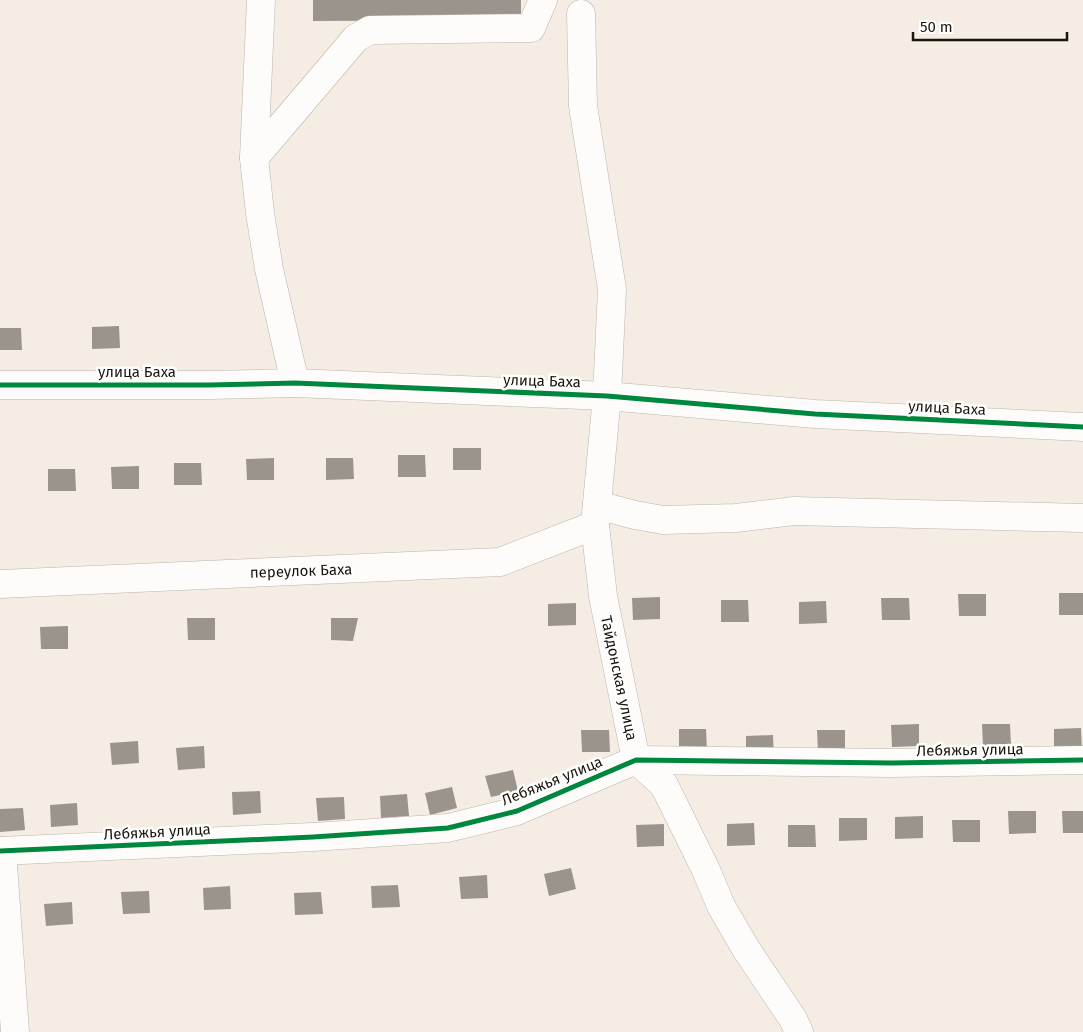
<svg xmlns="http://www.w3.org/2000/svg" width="1083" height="1032" viewBox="0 0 1083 1032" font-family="'Fira Sans',sans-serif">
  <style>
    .building { fill: #9a948c }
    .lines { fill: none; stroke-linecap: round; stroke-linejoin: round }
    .minor-casing { stroke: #bbb4ac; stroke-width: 29 }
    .minor { stroke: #fefcfb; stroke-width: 28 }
    .cycleway-casing { stroke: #fefefe; stroke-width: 8 }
    .cycleway { stroke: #00873e; stroke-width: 5 }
    .labels { text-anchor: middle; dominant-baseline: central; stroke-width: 5; stroke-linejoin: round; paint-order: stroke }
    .street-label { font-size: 15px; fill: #1b150d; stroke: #fefefe }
  </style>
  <rect width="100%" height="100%" fill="#f5ede4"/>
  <g class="building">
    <path d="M313 0H521V20L313 21Z"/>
    <path d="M119 326 120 348 92 349V327Z"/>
    <path d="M0 328H21L22 350H0Z"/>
    <rect x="453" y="448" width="28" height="22"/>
    <path d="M398 455H425L426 477H398Z"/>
    <path d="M274 458V480H247L246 459Z"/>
    <path d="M326 458H353L354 479 326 480Z"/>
    <path d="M174 463H201L202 485H174Z"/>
    <path d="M139 466V489H112L111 467Z"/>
    <path d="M48 469H75L76 491H48Z"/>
    <rect x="1059" y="593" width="24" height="22"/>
    <path d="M958 594H986V616H959Z"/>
    <path d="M660 597V619L633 620 632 598Z"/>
    <path d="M881 598H909L910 620H882Z"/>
    <path d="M721 600H748L749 622H721Z"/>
    <path d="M826 601 827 623 799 624V602Z"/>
    <path d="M576 603V625L548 626V604Z"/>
    <path d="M187 618H215V640H188Z"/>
    <path d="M331 618H358L353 641 331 640Z"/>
    <path d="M68 626V649H41L40 627Z"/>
    <path d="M919 724V746L892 747 891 725Z"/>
    <path d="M982 724H1010L1011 746H983Z"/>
    <path d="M1081 728 1082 750 1054 751V729Z"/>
    <path d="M679 729H706L707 751H679Z"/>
    <path d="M581 730H609L610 752H582Z"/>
    <path d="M817 730H845V752H818Z"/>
    <path d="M773 735 774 758H746V736Z"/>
    <path d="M138 741 139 763 112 765 110 743Z"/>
    <path d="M204 746 205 768 178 770 176 748Z"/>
    <path d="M513 770 518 791 491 797 485 776Z"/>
    <path d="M452 787 457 808 430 815 425 793Z"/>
    <path d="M260 791 261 813 233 815 232 792Z"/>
    <path d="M407 794 409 816 381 818 380 796Z"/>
    <path d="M344 797 345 819 318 821 316 798Z"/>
    <path d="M77 803 78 825 51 827 50 805Z"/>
    <path d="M23 808 25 830 0 832V809Z"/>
    <path d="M1008 811H1036V833L1009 834Z"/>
    <path d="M1062 811H1083V833H1063Z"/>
    <path d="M923 816V838L895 839V817Z"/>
    <path d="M839 818H867V840L839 841Z"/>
    <path d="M952 820H980V842H953Z"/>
    <path d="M754 823 755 845 727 846V824Z"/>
    <path d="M664 824V846L637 847 636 825Z"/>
    <path d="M788 825H815L816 847H788Z"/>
    <path d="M571 868 576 889 549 896 544 874Z"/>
    <path d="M487 875 488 898 461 899 459 877Z"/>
    <path d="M398 885 400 907 372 908 371 886Z"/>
    <path d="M230 886 231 909 204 910 203 888Z"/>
    <path d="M149 891 150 913 123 914 121 892Z"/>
    <path d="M321 892 323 914 295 915 294 893Z"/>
    <path d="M72 902 73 924 46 926 44 904Z"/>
  </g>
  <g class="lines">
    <g class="minor-casing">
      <g id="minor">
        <path d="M261 0 254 158 260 213 269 269 295 383"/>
        <path d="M581 14 583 106 612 289 607 396 595 525 603 596 636 760 664 785 706 870 721 906 746 949 793 1019 799 1032"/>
        <path d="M254 158 356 38 370 30 531 28 543 0"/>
        <path d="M0 385H209L295 383 607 396 815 414 1083 427"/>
        <path d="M597 505 635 515 663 520 736 518 794 511 1083 518"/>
        <path d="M0 584 500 562 595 525"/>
        <path d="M0 851 313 837 448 828 517 811 636 760 892 763 1083 760"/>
        <path d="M2 851 15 1032"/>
      </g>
    </g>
    <use href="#minor" class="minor"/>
    <g class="cycleway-casing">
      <g id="cycleway">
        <path d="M0 385H209L295 383 607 396 815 414 1083 427"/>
        <path d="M0 851 313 837 448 828 517 811 636 760 892 763 1083 760"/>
      </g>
    </g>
    <use href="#cycleway" class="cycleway"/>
  </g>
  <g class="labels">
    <g class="street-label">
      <text x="137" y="372">улица Баха</text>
      <text transform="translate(542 381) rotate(2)">улица Баха</text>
      <text transform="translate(947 408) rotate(3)">улица Баха</text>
      <text transform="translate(301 571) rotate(-2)">переулок Баха</text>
      <text transform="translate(619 678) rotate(78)">Тайдонская улица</text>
      <text transform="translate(970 750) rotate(-1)">Лебяжья улица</text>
      <text transform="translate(552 781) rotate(-22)">Лебяжья улица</text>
      <text transform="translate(157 832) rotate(-3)">Лебяжья улица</text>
    </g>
  </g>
  <path d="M913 32v8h154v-8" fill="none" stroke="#1b150d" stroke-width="2.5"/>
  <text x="920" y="32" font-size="15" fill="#1b150d" stroke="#fefefe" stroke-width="4" paint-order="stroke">50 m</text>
</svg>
